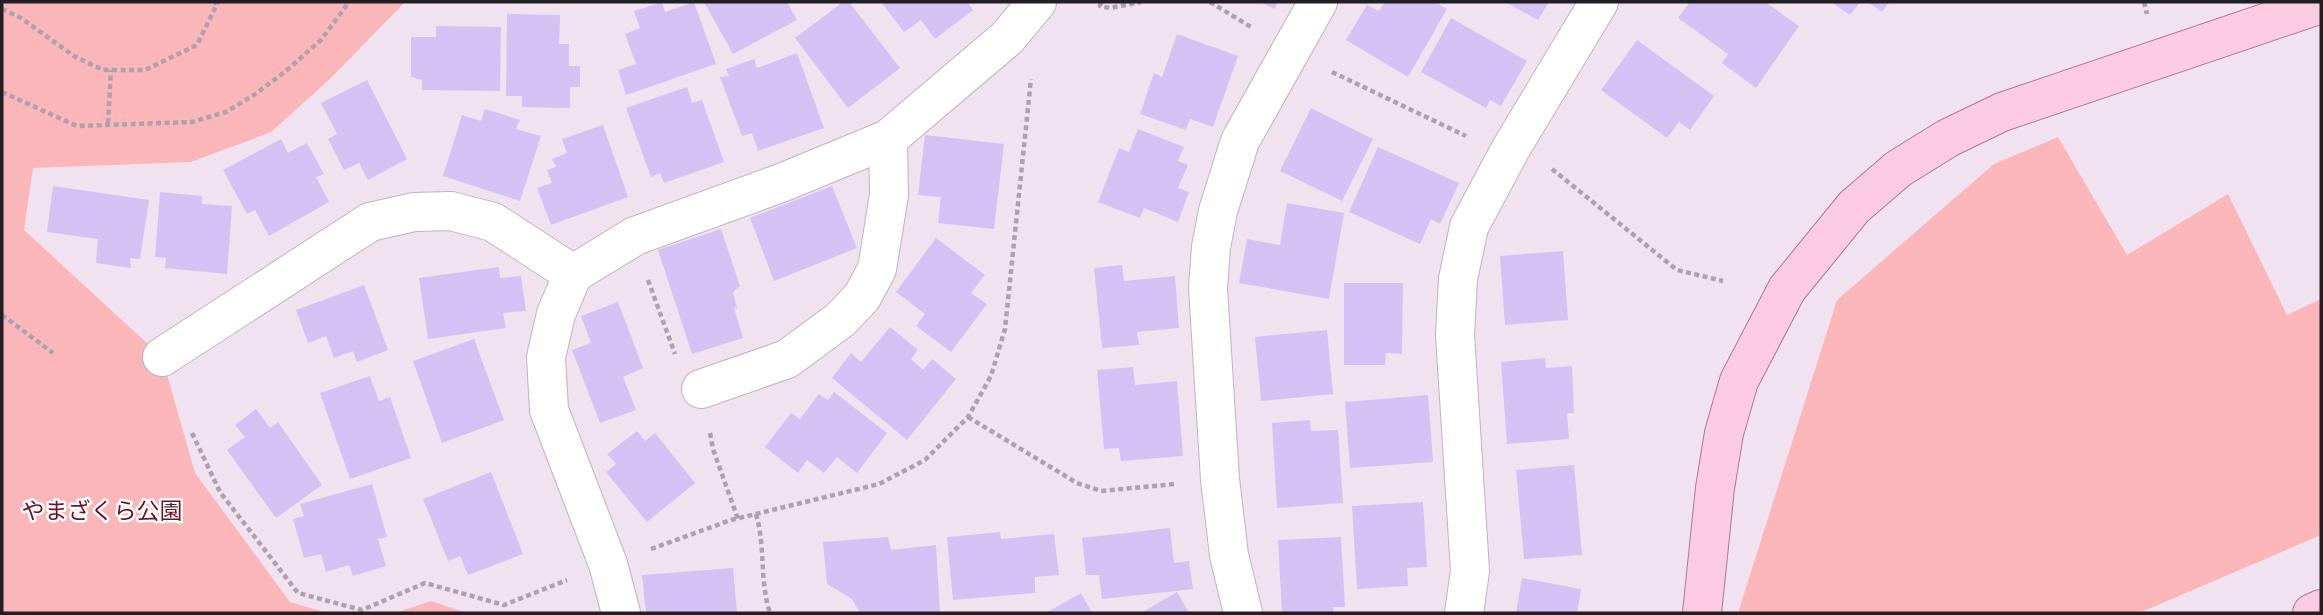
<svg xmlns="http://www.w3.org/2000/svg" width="2323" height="615" viewBox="0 0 2323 615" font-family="'Sofia Sans Condensed','Noto Sans JP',sans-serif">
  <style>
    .green { fill: #fbb6ba }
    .building { fill: #d4c2f4 }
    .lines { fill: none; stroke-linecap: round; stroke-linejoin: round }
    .minor-casing { stroke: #c0b2c0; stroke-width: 40 }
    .major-casing { stroke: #ad7892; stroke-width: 40 }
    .path { stroke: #aca1ac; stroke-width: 4.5; stroke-dasharray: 5 3.5; stroke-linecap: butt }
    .minor { stroke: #fff; stroke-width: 38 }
    .major { stroke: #fbcbe1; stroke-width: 38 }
    .labels { text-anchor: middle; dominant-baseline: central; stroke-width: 5; stroke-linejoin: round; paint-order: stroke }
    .park-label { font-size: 23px; fill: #6c1426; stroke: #fff }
  </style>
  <rect width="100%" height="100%" fill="#f1e2f0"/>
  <g class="green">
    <path d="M2 2H405L331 78 271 132 191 162 33 168 24 230 162 357 195 473 290 602 327 613H2Z"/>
    <path d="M2058 137 2127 255 2228 194 2287 315 2321 299V535L2139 613H1738L1837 300 1994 164Z"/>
    <path d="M431 601 467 613H395Z"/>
  </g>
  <g class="building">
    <path d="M662 2 665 12 694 2 716 64 626 95 618 70 636 64 625 34 640 28 634 11Z"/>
    <path d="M704 2H787L797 20 733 54Z"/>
    <path d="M843 2H849L900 68 848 108 795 38Z"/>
    <path d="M881 2H967L973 10 935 39 921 20 904 32Z"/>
    <path d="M1261 2H1278L1274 9Z"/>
    <path d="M1385 2H1435L1447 9 1408 77 1346 40 1367 5 1379 11Z"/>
    <path d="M1505 2H1549L1538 20Z"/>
    <path d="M1690 2H1765L1799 26 1756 88 1722 63 1728 54 1678 18Z"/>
    <path d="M1831 2H1860L1850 15Z"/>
    <path d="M1868 2H1889L1882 12Z"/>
    <path d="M507 14 560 15 559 44H569V66H580V87H570V108L522 107V96H506Z"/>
    <path d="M1451 18 1527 61 1501 106 1490 100 1486 108 1421 72Z"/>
    <path d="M436 26 501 27 500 91 422 90V80L411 77V37H436Z"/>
    <path d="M1177 34 1238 56 1213 127 1190 119 1186 130 1140 114 1154 73 1162 77Z"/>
    <path d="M1637 40 1714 96 1690 130 1679 122 1667 138 1601 90Z"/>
    <path d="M797 53 824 128 758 151 752 133 742 136 720 77 729 76 726 69 754 59 757 68Z"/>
    <path d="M367 80 407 159 368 180 359 163 344 170 328 139 337 134 321 103Z"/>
    <path d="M687 87 692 103 702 100 724 162 664 183 660 173 651 177 626 108Z"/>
    <path d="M1311 108 1373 139 1342 201 1280 171Z"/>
    <path d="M485 109 520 120 516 129 541 136 520 201 443 176 462 115 481 121Z"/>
    <path d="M603 125 628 197 551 225 537 188 552 183 547 170 556 167 552 159 567 153 562 139Z"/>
    <path d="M1138 129 1184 147 1178 161 1188 165 1178 188 1189 192 1178 222 1144 208 1140 218 1098 202 1119 148 1129 152Z"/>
    <path d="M925 135 1004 144 994 229 938 223 941 197 918 195Z"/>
    <path d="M281 139 288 153 307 143 324 174 316 177 329 202 269 236 255 210 247 214 223 170Z"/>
    <path d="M1378 147 1459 183 1440 224 1431 219 1420 244 1349 212Z"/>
    <path d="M53 186 149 200 140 259 130 258 131 268 96 263 98 239 47 232Z"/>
    <path d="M832 186 857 248 774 281 750 218Z"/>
    <path d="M160 192 202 196V204L232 206 227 274 165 268 166 258 155 257Z"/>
    <path d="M1287 203 1344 213 1329 299 1239 283 1247 239 1280 245Z"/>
    <path d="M721 229 740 286 733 292 737 308H734L743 338 692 354 658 250Z"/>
    <path d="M936 238 985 275 971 293 987 304 951 352 916 326 925 314 896 292Z"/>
    <path d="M1563 251 1568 320 1505 325 1500 256Z"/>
    <path d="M1122 265 1124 281 1175 276 1179 328 1137 332 1139 345 1102 348 1094 268Z"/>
    <path d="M499 267 500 278 521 276 526 311 503 313 506 328 428 339 419 278Z"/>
    <path d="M1344 283H1403L1402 354 1386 353 1385 365H1344Z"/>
    <path d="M364 285 388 350 357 362 353 351 334 358 326 336 308 343 296 310Z"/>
    <path d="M618 302 643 368 623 377 636 410 600 423 572 350 591 343 581 316Z"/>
    <path d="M890 327 918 350 911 359 923 370 932 359 956 379 907 440 832 378 851 353 861 362Z"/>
    <path d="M1327 330 1333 394 1261 401 1255 337Z"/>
    <path d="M474 339 504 420 442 443 413 361Z"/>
    <path d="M1545 358 1546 368 1572 366 1574 413H1567L1569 439 1507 444 1501 362Z"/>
    <path d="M1133 367 1135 385 1177 381 1183 456 1121 461 1119 448 1104 449 1097 370Z"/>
    <path d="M370 376 379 401 390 397 411 458 350 479 320 393Z"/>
    <path d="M834 392 887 433 857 473 837 457 824 473 807 460 798 473 765 447 791 413 800 419 819 394 828 400Z"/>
    <path d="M1428 395 1433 462 1350 468 1345 402Z"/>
    <path d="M256 409 270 428 278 422 322 485 276 518 227 450 245 437 235 425Z"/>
    <path d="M1310 420 1311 431 1338 430 1343 503 1277 508 1272 423Z"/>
    <path d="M637 431 645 441 655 433 695 483 647 522 606 472 616 464 607 454Z"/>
    <path d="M1574 465 1582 555 1524 559 1516 470Z"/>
    <path d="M491 472 523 554 468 575 460 556 448 561 423 499Z"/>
    <path d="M372 484 387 537 378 539 386 566 353 576 349 565 326 572 321 554 304 558 293 519 304 516 300 504Z"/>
    <path d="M1423 502 1427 567 1407 568 1408 586 1357 589 1352 506Z"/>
    <path d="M1170 528 1174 563 1189 561 1193 589 1102 599 1099 575H1086L1082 538Z"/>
    <path d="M1000 532 1001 539 1054 534 1059 575 1035 577V593L953 600 947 537Z"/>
    <path d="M888 537 891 550 936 545 940 613H860L852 599 827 584 823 542Z"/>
    <path d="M1341 537 1345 607H1333L1334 613H1282L1278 540Z"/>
    <path d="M733 568 737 613H646L642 575Z"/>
    <path d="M1522 578 1581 589 1577 613H1516Z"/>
    <path d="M1177 592 1189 613H1141Z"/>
    <path d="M1081 593 1092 613H1046Z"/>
  </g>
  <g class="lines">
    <g class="minor-casing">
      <g id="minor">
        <path d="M573 274 556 314 546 357 549 410 608 564 621 613"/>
        <path d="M162 357 370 222 414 212 451 211 493 222 573 274 635 236 781 183 888 139 1007 38 1037 2"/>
        <path d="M701 389 787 359 840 320 862 297 877 269 889 195 888 139"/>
        <path d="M1243 613 1229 555 1220 479 1208 288 1211 247 1218 211 1240 141 1318 2"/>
        <path d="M1464 613 1470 571 1455 335 1458 279 1469 227 1510 150 1599 2"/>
      </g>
    </g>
    <g class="major-casing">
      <g id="major">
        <path d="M1702 613 1715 488 1724 433 1739 381 1787 289 1854 207 1898 169 1948 138 2002 112 2321 4"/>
        <path d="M2312 613 2321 609"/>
      </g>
    </g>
    <g class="path">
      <path d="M1101 2 1100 6 1110 8 1141 2"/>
      <path d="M1210 2 1251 27"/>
      <path d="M2144 2 2147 14"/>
      <path d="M2 9 21 18 74 56 103 70H145L197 45 217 4 214 2"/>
      <path d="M1332 72 1466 136"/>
      <path d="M2 92 77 126 192 122 226 112 254 95 286 71 321 40 349 2"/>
      <path d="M108 123 111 70"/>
      <path d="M1552 169 1677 270 1723 281"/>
      <path d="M648 280 675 354"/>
      <path d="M2 315 53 353"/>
      <path d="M968 417 1077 483 1101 491 1175 484"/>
      <path d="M192 433 220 492 298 593 362 610 425 583 504 605 567 580"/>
      <path d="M710 433 713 449 738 519"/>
      <path d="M756 514C766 549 759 579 770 613"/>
      <path d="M651 549 731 520 879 484 925 460 968 417 991 376 1005 329 1031 79"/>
    </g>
    <use href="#minor" class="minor"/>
    <use href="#major" class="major"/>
  </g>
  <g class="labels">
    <g class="park-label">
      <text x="102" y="512">やまざくら公園</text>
    </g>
  </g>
  <rect width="2323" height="615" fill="none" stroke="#231e23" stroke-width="7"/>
</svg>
